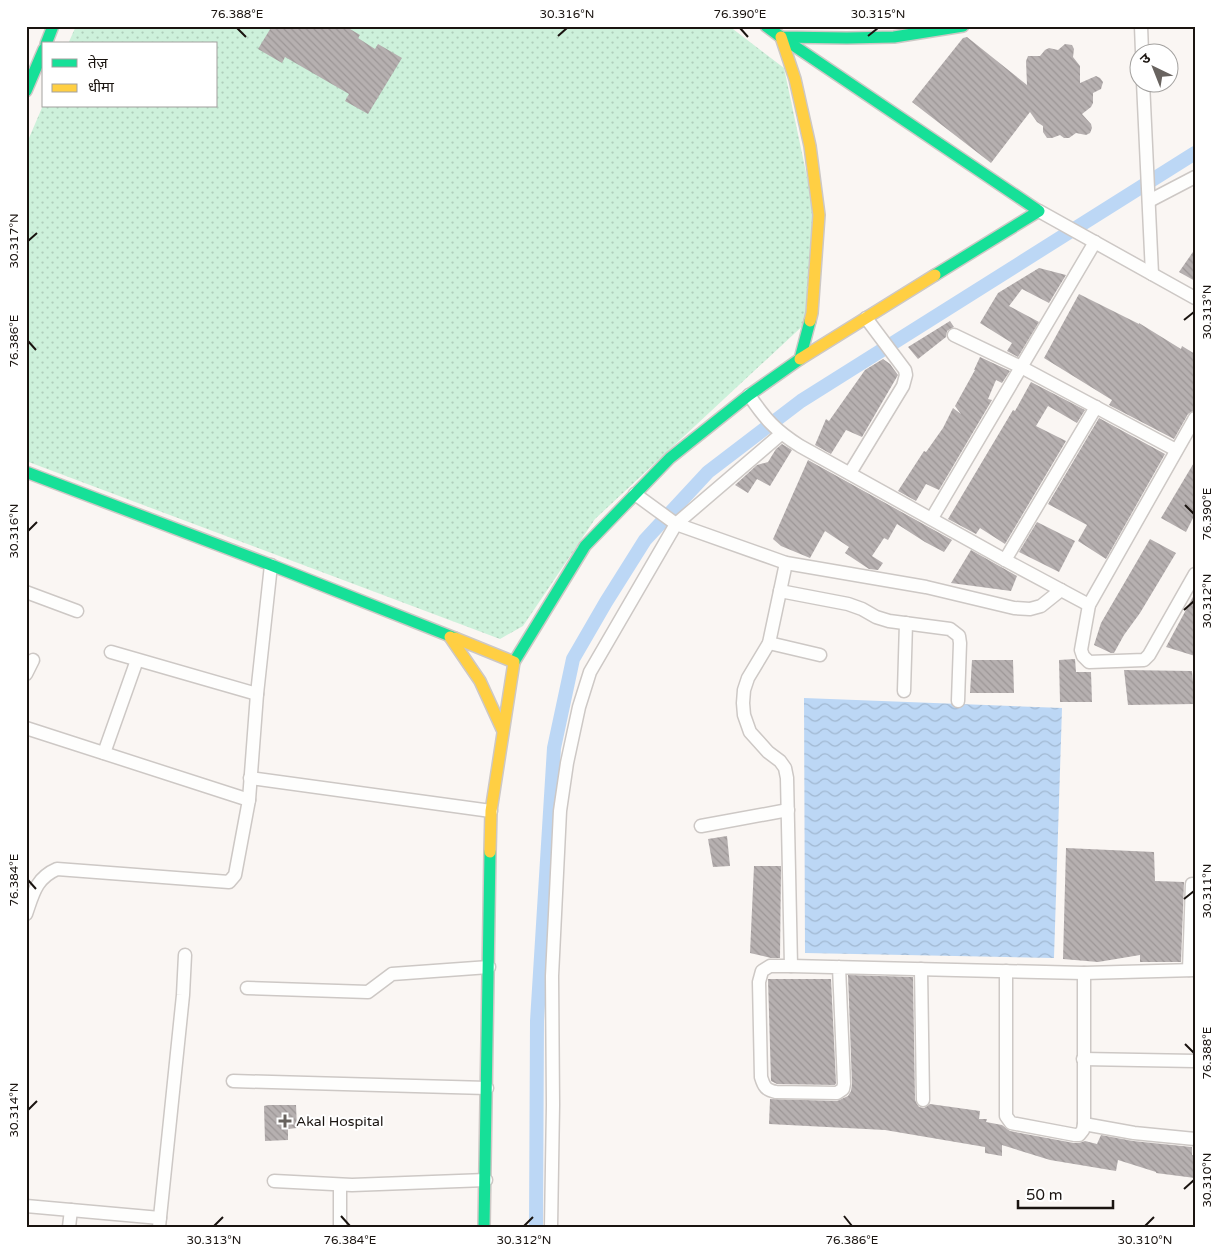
<svg xmlns="http://www.w3.org/2000/svg" width="1221" height="1253" viewBox="0 0 1221 1253" font-family="'Varela Round','Noto Sans Devanagari',sans-serif">
  <style>
    .park { fill: url(#park-dots) }
    .water { fill: url(#water-waves) }
    .lines { fill: none; stroke-linecap: round; stroke-linejoin: round }
    .canal { stroke: #bcd7f5; stroke-width: 14 }
    .building { fill: url(#building-back-hatch) }
    .street-casing { stroke: #cdc8c5; stroke-width: 15 }
    .fast-casing { stroke: #cdc8c5; stroke-width: 14 }
    .slow-casing { stroke: #cdc8c5; stroke-width: 14 }
    .street { stroke: #fefefd; stroke-width: 12 }
    .fast { stroke: #16e098; stroke-width: 11 }
    .slow { stroke: #ffcf43; stroke-width: 11 }
    .ticks { fill: none; stroke: #1a1410; stroke-width: 2 }
    .poi-dot { fill: #68635f; stroke: #fff; stroke-width: 2 }
    .labels { text-anchor: middle; dominant-baseline: central; stroke-width: 4; stroke-linejoin: round; paint-order: stroke }
    .poi-label { font-size: 14px; fill: #1a1410; stroke: #fff; text-anchor: start }
    .neatline { fill: none; stroke: #1a1410; stroke-width: 2 }
    .ticks-label { font-size: 12px; text-anchor: middle; fill: #1a1410 }
  </style>
  <defs>
    <pattern id="park-dots" width="8" height="8" patternUnits="userSpaceOnUse" patternTransform="scale(1.25)"><rect width="8" height="8" fill="#cdf1db"/><path d="M2 2h.1M6 6h.1" fill="none" stroke="#afcebb" stroke-width="1.8" stroke-linecap="round"/></pattern>
    <pattern id="water-waves" width="16" height="10" patternUnits="userSpaceOnUse" patternTransform="scale(1.25)"><rect width="16" height="10" fill="#bcd7f5"/><path d="M0 5q4-4 8 0t8 0" fill="none" stroke="#a1b8d1"/></pattern>
    <pattern id="building-back-hatch" width="6" height="6" patternUnits="userSpaceOnUse" patternTransform="scale(1.25)"><rect width="6" height="6" fill="#b6b0b0"/><path d="M-1 5l2 2M0 0l6 6M5-1l2 2" fill="none" stroke="#9c9696"/></pattern>
  </defs>
  <rect width="100%" height="100%" fill="#faf6f3"/>
  <path class="park" d="M76 26H729L784 68 814 210 809 320 595 519 523 626 500 639 26 461V145L44 103V106H216V44H68Z"/>
  <path class="water" d="M804 698 1062 708 1054 958 805 953Z"/>
  <g class="lines">
    <path class="canal" d="M536 1227 537 1021 554 748 573 659 606 602 645 540 708 472 801 401 1195 153"/>
  </g>
  <g class="building">
    <path d="M272 26H345L360 35 358 38 375 49 378 44 402 58 368 114 345 101 349 94 285 57 282 63 258 49Z"/>
    <path d="M967 37 1027 85 1026 61 1028 56H1040L1045 50 1049 48 1058 50 1065 44 1072 45 1074 49 1073 57 1080 66V83L1096 76 1100 78 1103 82 1101 89 1093 93V103L1091 107 1082 114 1091 124 1092 128 1090 133 1086 135 1076 133 1069 138H1064L1060 135 1052 138H1047L1043 132V126L1037 122 1030 112 991 163 912 102 963 38Z"/>
    <path d="M1195 249V281L1179 272Z"/>
    <path d="M1039 268 1066 275 1049 303 1022 289 1009 306 1039 322 1018 357 1007 351 1012 343 980 323 998 293Z"/>
    <path d="M1079 294 1139 324V323L1181 349 1182 346 1195 354V410L1188 414 1174 439 1109 405 1112 400 1044 358Z"/>
    <path d="M950 321 954 327 947 331 946 337 918 359 908 347Z"/>
    <path d="M980 357 1010 371 1002 383 996 380 988 399 992 400 939 490 926 484 916 501 898 491 924 451 926 452 943 428 953 408 961 414 955 406 975 370H974Z"/>
    <path d="M883 359 890 364 898 375 862 437 846 430 831 454 815 445 826 419 829 421 865 370Z"/>
    <path d="M1031 382 1085 410 1077 423 1048 406 1036 426 1066 441 1005 544 980 528 976 534 948 519 1013 410 1015 411Z"/>
    <path d="M1099 418 1165 454 1106 559 1078 541 1087 525 1048 504Z"/>
    <path d="M782 444 792 450 770 486 757 479 748 493 735 485 757 465 768 462 776 449Z"/>
    <path d="M808 460 952 540 944 552 925 542 897 524 888 540 884 538 872 556 883 563 878 570 869 569 845 553 849 547 825 531 810 558 781 546 773 539Z"/>
    <path d="M1195 461V514L1186 532 1161 518Z"/>
    <path d="M1037 522 1075 541 1059 572 1019 552Z"/>
    <path d="M1150 539 1176 553 1140 613 1124 635 1114 653H1111L1094 645 1101 623Z"/>
    <path d="M971 550 1017 576 1011 591 951 583Z"/>
    <path d="M1195 593V656L1166 647Z"/>
    <path d="M1075 659 1076 672H1091L1092 702H1060L1059 660Z"/>
    <path d="M972 660H1013L1014 693H970Z"/>
    <path d="M1124 670 1192 671 1195 704 1128 705Z"/>
    <path d="M727 836 730 866 713 867 708 839Z"/>
    <path d="M1066 848 1154 852 1155 881 1184 882 1181 962H1140V955L1098 962 1063 959Z"/>
    <path d="M754 866H781L780 958H771L750 953Z"/>
    <path d="M848 975 913 977 915 1100 919 1107 924 1108 930 1104 980 1111 979 1119H987L986 1122 1002 1125 1010 1131 1074 1143H1079L1085 1141 1097 1144 1101 1135 1133 1141 1192 1147V1155L1195 1156V1178L1156 1173V1172L1118 1160 1116 1171 1050 1160 1002 1145V1156L985 1153V1147L885 1130 769 1124 770 1099 837 1101 848 1096 851 1091 852 1084Z"/>
    <path d="M768 979H831L836 1083 835 1085 777 1084 771 1081Z"/>
    <path d="M268 1105H296L297 1128 288 1129V1140L265 1141 264 1106Z"/>
  </g>
  <g class="lines">
    <g class="street-casing">
      <g id="street">
        <path d="M1141 26 1142 52"/>
        <path d="M1143 82 1152 274"/>
        <path d="M1149 201 1195 177"/>
        <path d="M1039 211 1195 298"/>
        <path d="M954 335 1021 367 1176 450"/>
        <path d="M749 395C765 419 776 431 800 446L1005 560 1089 605"/>
        <path d="M1195 418 1089 605 1081 650 1083 656 1089 662 1144 660 1149 655 1195 574"/>
        <path d="M850 473 903 386 906 375 905 370 866 318"/>
        <path d="M635 494 676 524 786 563 926 587 1014 608 1030 609 1041 606 1061 590"/>
        <path d="M932 518 1095 242"/>
        <path d="M1005 560 1096 407"/>
        <path d="M786 563 769 643 748 678 744 690 743 703 744 715 750 732 768 752 780 761 785 768 787 778 791 966"/>
        <path d="M780 591 848 604 862 609 876 617 889 621 950 629 959 636 960 643 958 701"/>
        <path d="M26 592 77 611"/>
        <path d="M769 643 820 655"/>
        <path d="M111 652 257 694"/>
        <path d="M26 674 33 660"/>
        <path d="M904 691 906 623"/>
        <path d="M26 728 249 800 235 875 229 882 57 869C36 878 33 894 26 914"/>
        <path d="M104 753 137 660"/>
        <path d="M250 778 491 811"/>
        <path d="M249 800 257 694 271 565"/>
        <path d="M701 826 788 810"/>
        <path d="M839 967 844 1084 843 1089 837 1093 776 1092C766 1090 764 1087 761 1077L759 982 762 971 770 966H791L1084 973 1195 970"/>
        <path d="M921 969 923 1100"/>
        <path d="M1189 970 1192 884"/>
        <path d="M1006 971V1116L1011 1123 1075 1135H1079L1083 1130 1084 1124V973"/>
        <path d="M247 988 368 992 392 974 489 967"/>
        <path d="M1083 1059 1195 1061"/>
        <path d="M233 1081 487 1088"/>
        <path d="M1084 1124 1134 1133 1195 1139"/>
        <path d="M274 1181 352 1185 486 1180"/>
        <path d="M340 1185V1227"/>
        <path d="M26 1206 160 1218"/>
        <path d="M69 1227 71 1210"/>
        <path d="M159 1227 183 995 185 955"/>
        <path d="M551 1227 553 1105 552 976 560 811 567 763 579 707 590 672 676 524 781 434"/>
      </g>
    </g>
    <g class="fast-casing">
      <g id="fast">
        <path d="M766 26 781 37 847 38 894 37 963 26"/>
        <path d="M781 37 1039 211 935 275"/>
        <path d="M46 44 53 26"/>
        <path d="M26 91 44 49"/>
        <path d="M26 472 271 565 455 638"/>
        <path d="M514 662 585 546 670 458 749 395 800 359 810 321"/>
        <path d="M484 1227 490 852"/>
      </g>
    </g>
    <g class="slow-casing">
      <g id="slow">
        <path d="M781 37 795 79 810 146 819 215 812 313 810 321"/>
        <path d="M800 359 935 275"/>
        <path d="M450 637 480 681 502 729"/>
        <path d="M455 638 514 662 491 811 490 852"/>
      </g>
    </g>
    <use href="#street" class="street"/>
    <use href="#fast" class="fast"/>
    <use href="#slow" class="slow"/>
  </g>
  <path class="ticks" d="M237 28 246 37M740 28 748 37M558 36 567 28M868 36 878 28M28 241 37 233M1184 320 1194 312M28 341 36 350M1185 505 1194 514M28 531 37 522M1184 610 1194 601M28 880 36 889M1184 899 1194 891M1185 1044 1194 1053M28 1110 37 1101M1184 1189 1194 1180M341 1216 350 1226M844 1216 852 1226M214 1226 223 1217M524 1226 533 1217M1145 1226 1154 1217"/>
  <path class="poi-dot" d="M282.5 1113.5h5v5h5v5h-5v5h-5v-5h-5v-5h5z"/>
  <g class="labels">
    <g class="poi-label">
      <text x="296" y="1121">Akal Hospital</text>
    </g>
  </g>
  <rect width="1221" height="1253" fill="none" stroke="#ffffff" stroke-width="55"/>
  <rect x="42" y="42" width="175" height="65" fill="#ffffff" stroke="#a3a19f"/>
  <rect x="52" y="59" width="25" height="8" fill="#16e098" stroke="#a3a19f"/>
  <text x="88" y="68" font-size="15" fill="#1a1410">तेज़</text>
  <rect x="52" y="84" width="25" height="8" fill="#ffcf43" stroke="#a3a19f"/>
  <text x="88" y="92" font-size="15" fill="#1a1410">धीमा</text>
  <g transform="translate(1154 68) rotate(317)"><circle r="24" fill="#ffffff" stroke="#a3a19f"/>
  <path d="M0-4L9 19L0 12L-9 19Z" fill="#68635f"/>
  <text y="-8" font-size="14" font-weight="bold" text-anchor="middle" fill="#1a1410">उ</text>
  </g>
  <path d="M1018 1200v8h95v-8" fill="none" stroke="#1a1410" stroke-width="2.5"/>
  <text x="1026" y="1200" font-size="15" fill="#1a1410" stroke="#ffffff" stroke-width="4" paint-order="stroke">50 m</text>
  <rect x="28" y="28" width="1166" height="1198" class="neatline"/>
  <g class="ticks-label">
    <text x="237" y="18">76.388°E</text>
    <text x="567" y="18">30.316°N</text>
    <text x="740" y="18">76.390°E</text>
    <text x="878" y="18">30.315°N</text>
    <text transform="translate(14 241) rotate(-90)" y="4">30.317°N</text>
    <text transform="translate(1207 312) rotate(-90)" y="4">30.313°N</text>
    <text transform="translate(14 341) rotate(-90)" y="4">76.386°E</text>
    <text transform="translate(1207 514) rotate(-90)" y="4">76.390°E</text>
    <text transform="translate(14 531) rotate(-90)" y="4">30.316°N</text>
    <text transform="translate(1207 601) rotate(-90)" y="4">30.312°N</text>
    <text transform="translate(14 880) rotate(-90)" y="4">76.384°E</text>
    <text transform="translate(1207 891) rotate(-90)" y="4">30.311°N</text>
    <text transform="translate(1207 1053) rotate(-90)" y="4">76.388°E</text>
    <text transform="translate(14 1110) rotate(-90)" y="4">30.314°N</text>
    <text transform="translate(1207 1180) rotate(-90)" y="4">30.310°N</text>
    <text x="214" y="1244">30.313°N</text>
    <text x="350" y="1244">76.384°E</text>
    <text x="524" y="1244">30.312°N</text>
    <text x="852" y="1244">76.386°E</text>
    <text x="1145" y="1244">30.310°N</text>
  </g>
</svg>
